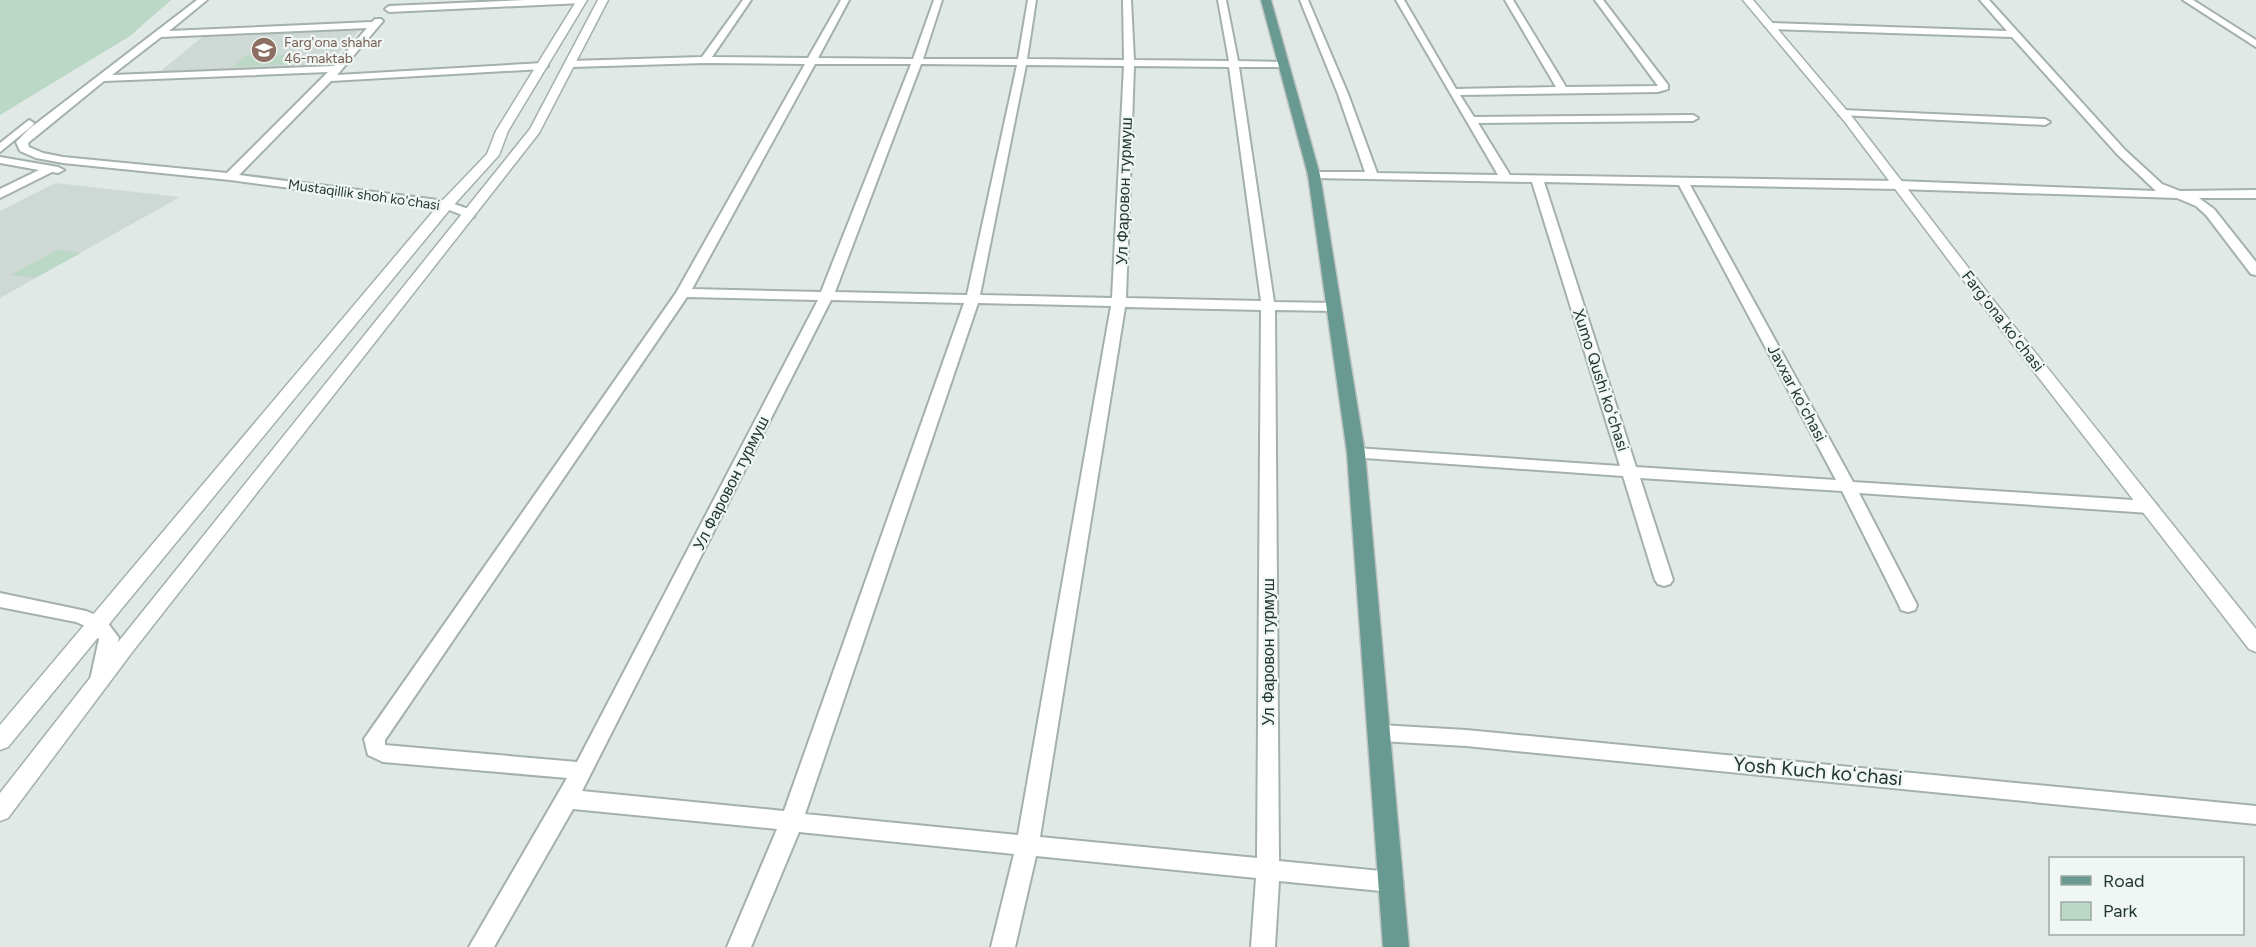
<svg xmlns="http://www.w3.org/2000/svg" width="2256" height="947" viewBox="0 0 2256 947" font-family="Figtree,sans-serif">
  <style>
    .built { fill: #ced8d4 }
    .green { fill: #bad8c5 }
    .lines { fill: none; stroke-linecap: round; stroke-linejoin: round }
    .minor-casing { stroke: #a3b0ac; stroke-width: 4 }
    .tertiary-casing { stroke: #a3b0ac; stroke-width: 3 }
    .primary-casing { stroke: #bdc3c2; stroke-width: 3 }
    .minor { fill: #fff; fill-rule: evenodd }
    .tertiary { fill: #fff; fill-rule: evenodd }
    .primary { fill: #699a91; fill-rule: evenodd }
    .labels { text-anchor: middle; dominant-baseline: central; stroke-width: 4.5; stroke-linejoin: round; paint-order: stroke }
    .far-education-label { font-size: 14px; fill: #785e54; stroke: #eff6f3; text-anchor: start }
    .far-street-label { font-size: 14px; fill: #223733; stroke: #eff6f3 }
    .street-label { font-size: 16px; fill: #223733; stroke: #eff6f3 }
    .near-street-label { font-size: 20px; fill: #223733; stroke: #eff6f3 }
  </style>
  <rect width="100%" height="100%" fill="#e0e9e5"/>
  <g class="built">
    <path d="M362 28 328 65 157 74 206 34Z"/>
    <path d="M55 183 180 197 0 298V211Z"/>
  </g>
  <g class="green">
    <path d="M0 0H171L130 36 0 115Z"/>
    <path d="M301 54 290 64 233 67 245 56Z"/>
    <path d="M57 250 81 253 35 278 11 275Z"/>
  </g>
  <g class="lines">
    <g class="minor-casing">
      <g id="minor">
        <path d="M197 0H207L169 31 372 22 375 19H381L383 21 378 27 337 75 543 63 548 66 543 69 331 81 239 175 446 201 474 211V217L470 218 444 208 230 180 63 163 36 158 20 151 16 142 29 129ZM367 28 334 66 112 75 161 37ZM328 72 227 173 63 157 43 153 29 147 28 143 104 81Z"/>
        <path d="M525 0H586L582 3 389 12 385 9 389 6Z"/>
        <path d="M743 0H751L712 57 808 58 841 0H849L818 58 913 59 934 0H942L923 59H1018L1028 0H1036L1027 59 1124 60 1123 0H1131L1134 60 1229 61 1218 0H1226L1238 61 1287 62V66L1284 67H1239L1274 302 1334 303 1341 307 1334 311 1275 310 1279 861 1391 872 1399 875 1403 882 1399 889 1391 892 1279 881 1275 947H1251L1256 878 1036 856 1015 947H991L1014 854 799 832 751 947H727L777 829 573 809 494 947H469L567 778 383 762 368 755 364 739 676 293 805 64 705 63 571 67 566 64 571 61 702 57ZM815 64H911L821 292 692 289ZM921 64 1017 65 967 295 835 292ZM1026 65 1124 66 1112 298 980 295ZM1134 66 1229 67 1261 301 1126 298ZM687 297 818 300 577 762 385 745V740ZM831 300 964 303 784 811 582 791ZM978 303 1111 306 1018 835 805 814ZM1125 307 1261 310 1257 858 1040 837Z"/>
        <path d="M1300 0H1308L1348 94 1377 173 1498 175 1396 0H1404L1456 89 1556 87 1505 0H1513L1566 87 1658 86 1595 0H1603L1668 85V89L1658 92 1460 95 1474 117 1693 115 1698 118 1693 121 1478 123 1510 175 1898 181 2156 191 2117 154 2012 37 1770 29 1765 26 1770 23 2007 31 1980 0H1989L2125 150 2162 184 2180 191 2256 190V198H2199L2214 209 2256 262V275L2251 274 2206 215 2196 206 2177 198 1898 189 1690 185 1853 482 2149 501 2155 503 2158 507 2155 511 2149 513 1859 493 1917 605 1915 610 1908 612 1901 610 1899 605 1842 491 1640 478 1673 580 1670 584 1664 586 1658 584 1655 580 1623 476 1350 457 1348 453 1356 448 1620 466 1532 182 1314 178 1308 175 1314 172H1365L1338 94ZM1544 182 1679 185 1836 480 1636 467Z"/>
        <path d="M2183 0H2193L2256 40V47Z"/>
        <path d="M1843 110 2045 119 2050 122 2045 125 1839 115V111Z"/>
        <path d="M29 120 34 123 33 125 0 152V143Z"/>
        <path d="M0 157 58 167 64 170 58 173 52 172 0 198V189L39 170 0 163Z"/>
        <path d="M0 593 86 611 104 618 119 638 107 685 100 688 93 685 90 680 99 639 90 628 76 622 0 607Z"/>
        <path d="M1380 725 1466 730 2256 806V824L1466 746 1380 741 1373 739 1370 733 1373 727Z"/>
      </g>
    </g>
    <g class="tertiary-casing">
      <g id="tertiary">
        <path d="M577 0H587L508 131 499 155 451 208 8 747 0 750V725L441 202 487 154 496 131Z"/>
        <path d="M598 0H608L539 133 133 651 8 818 0 821V793L119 641 530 129Z"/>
        <path d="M1743 0H1753L1853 118 1990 296 2256 629V652L2249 649 1980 302 1845 122Z"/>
      </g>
    </g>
    <g class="primary-casing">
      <path id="primary" d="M1261 0H1271L1320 175 1365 453 1409 947H1383L1347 453 1308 175Z"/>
    </g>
    <use href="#minor" class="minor"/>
    <use href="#tertiary" class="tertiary"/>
    <use href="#primary" class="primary"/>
  </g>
  <defs>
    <g id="school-disc" transform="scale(1.35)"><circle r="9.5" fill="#8d6e63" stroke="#eff6f3"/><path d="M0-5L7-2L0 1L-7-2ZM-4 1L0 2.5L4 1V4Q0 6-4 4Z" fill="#fff"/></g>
  </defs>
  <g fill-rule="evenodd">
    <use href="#school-disc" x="264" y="50"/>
  </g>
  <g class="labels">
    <g class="far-education-label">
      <text x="284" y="42">Farg'ona shahar<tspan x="284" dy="16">46-maktab</tspan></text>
    </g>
    <g class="far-street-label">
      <text transform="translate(364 195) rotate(8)">Mustaqillik shoh ko'chasi</text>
    </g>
    <g class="street-label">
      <text transform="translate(1124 191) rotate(-88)">Ул Фаровон турмуш</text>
      <text transform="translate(2003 321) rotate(52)">Fargʻona koʻchasi</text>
      <text transform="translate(1601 380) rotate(72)">Xumo Qushi koʻchasi</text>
      <text transform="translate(1797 393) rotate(62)">Javxar koʻchasi</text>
      <text transform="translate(731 483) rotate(-63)">Ул Фаровон турмуш</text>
      <text transform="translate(1268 652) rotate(-90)">Ул Фаровон турмуш</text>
    </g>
    <g class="near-street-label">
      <text transform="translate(1818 771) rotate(5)">Yosh Kuch koʻchasi</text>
    </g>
  </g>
  <rect x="2049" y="857" width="195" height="78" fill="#eff6f3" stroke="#9daaa6" stroke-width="1.5"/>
  <rect x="2061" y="876" width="30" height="9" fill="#699a91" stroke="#9daaa6" stroke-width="1.5"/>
  <text x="2103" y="887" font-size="18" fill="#223733">Road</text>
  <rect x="2061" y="902" width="30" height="18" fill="#bad8c5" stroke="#9daaa6" stroke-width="1.5"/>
  <text x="2103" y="917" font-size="18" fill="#223733">Park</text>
</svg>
